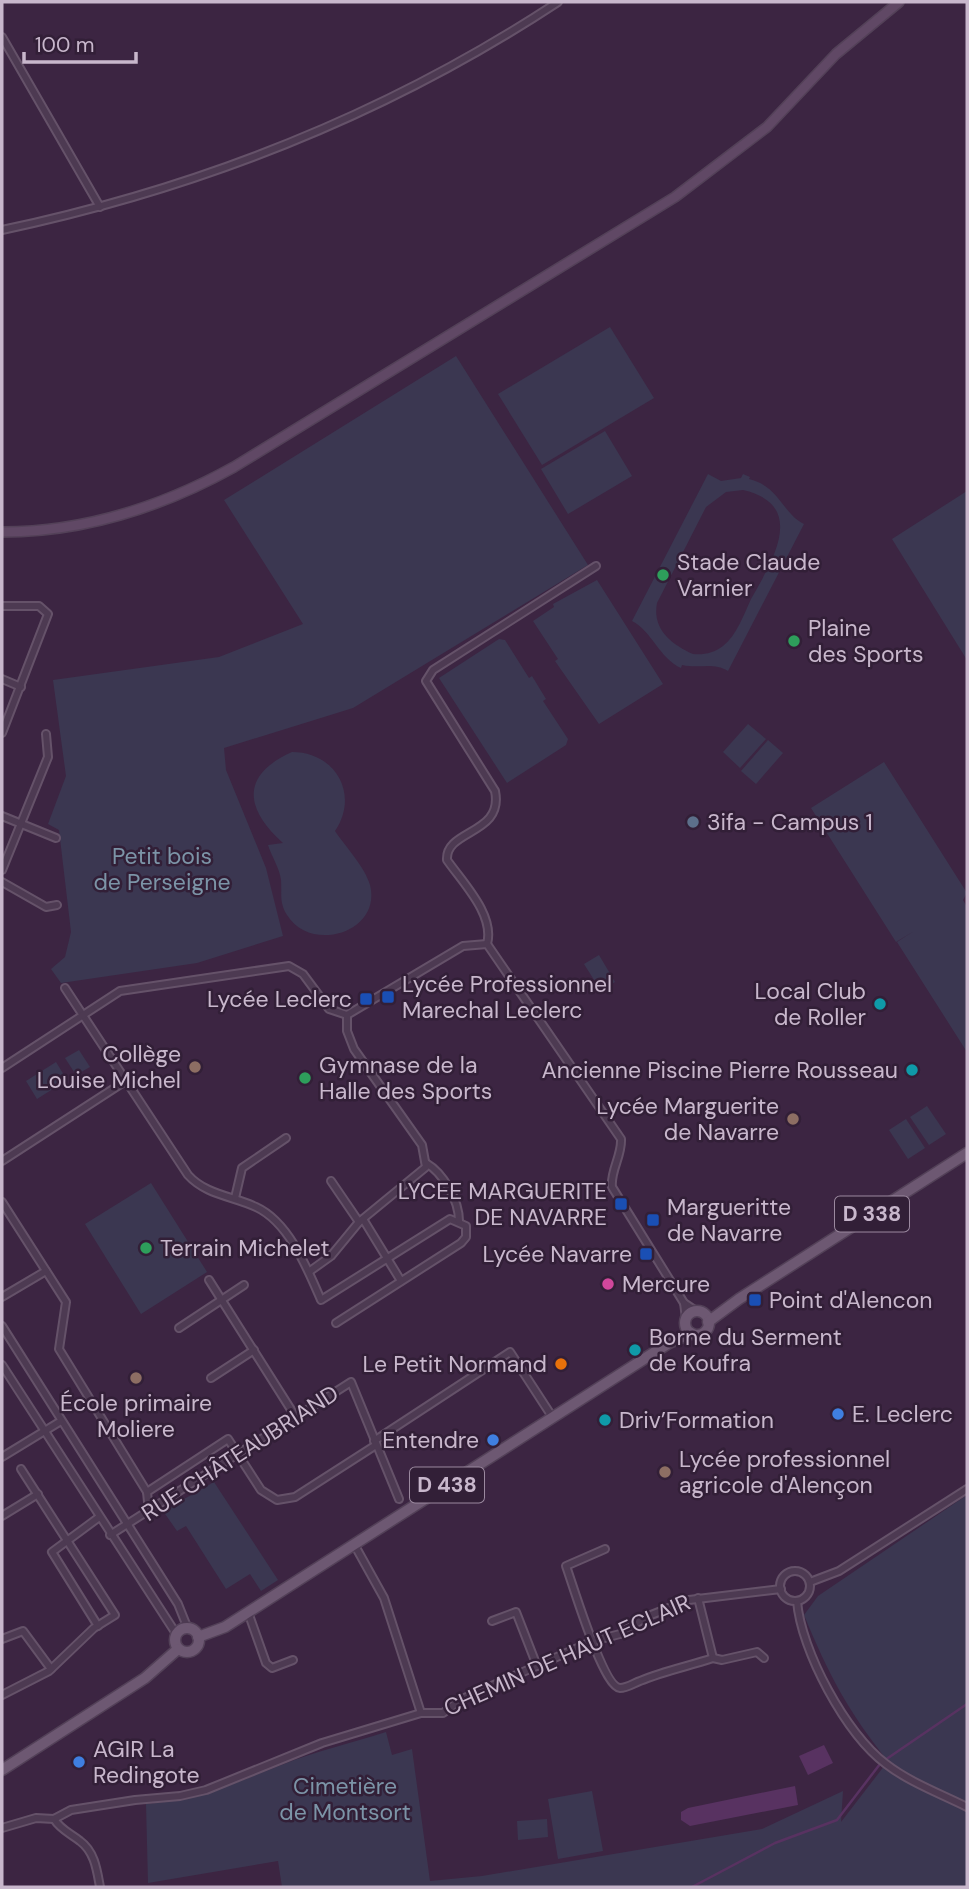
<svg xmlns="http://www.w3.org/2000/svg" width="969" height="1889" viewBox="0 0 969 1889" font-family="'DM Sans',sans-serif">
  <style>
    .green { fill: #3b3751; fill-rule: evenodd }
    .water { fill: #583261 }
    .lines { fill: none; stroke-linecap: round; stroke-linejoin: round }
    .stream { stroke: #583261; stroke-width: 2.5 }
    .street-casing { stroke: #655269; stroke-width: 10 }
    .secondary-casing { stroke: #534158; stroke-width: 12 }
    .primary-casing { stroke: #534158; stroke-width: 13 }
    .street { stroke: #4d3a52; stroke-width: 6 }
    .secondary { stroke: #604865; stroke-width: 9 }
    .primary { stroke: #6d5872; stroke-width: 10 }
    .leisure-dot { fill: #2e9e5b; stroke: #321f37; stroke-width: 2.5 }
    .service-dot { fill: #5c6f8a; stroke: #321f37; stroke-width: 2.5 }
    .transit-dot { fill: #1a4fb4; stroke: #321f37; stroke-width: 2.5 }
    .culture-dot { fill: #0f9aa8; stroke: #321f37; stroke-width: 2.5 }
    .education-dot { fill: #8d6e63; stroke: #321f37; stroke-width: 2.5 }
    .hotel-dot { fill: #d1479c; stroke: #321f37; stroke-width: 2.5 }
    .food-dot { fill: #e8710a; stroke: #321f37; stroke-width: 2.5 }
    .shop-dot { fill: #3f7fe0; stroke: #321f37; stroke-width: 2.5 }
    .labels { text-anchor: middle; dominant-baseline: central; stroke-width: 5; stroke-linejoin: round; paint-order: stroke }
    .shield { fill: #321f37; stroke: #9b899f; stroke-width: 2 }
    .shield-label { font-size: 21px; font-weight: bold; fill: #c8b7cc }
    .poi-label { font-size: 23px; fill: #c8b7cc; stroke: #321f37; text-anchor: start }
    .park-label { font-size: 23px; fill: #7c94a7; stroke: #321f37 }
    .street-label { font-size: 23px; fill: #c8b7cc; stroke: #321f37 }
  </style>
  <rect width="100%" height="100%" fill="#3c2542"/>
  <g class="green">
    <path d="M610 327 654 398 542 465 498 394Z"/>
    <path d="M456 356 588 565 353 708 224 748 226 770 266 868 283 936 197 963 61 983 51 969 65 957 71 932 59 830 48 824 66 776 53 680 219 657 303 624 224 500Z"/>
    <path d="M605 431 632 476 568 514 541 469Z"/>
    <path d="M708 474 721 481 741 478 743 474 750 477 749 479C779 486 782 513 804 524L728 671C713 662 700 669 682 665L681 668C659 658 652 631 632 621ZM743 490C809 505 771 563 751 599 744 614 737 635 723 646 714 653 704 655 693 654 671 644 652 629 657 603L706 507 726 492Z"/>
    <path d="M967 491V660L892 539Z"/>
    <path d="M597 580 663 684 599 724 555 661 558 659 533 621 554 607 553 604Z"/>
    <path d="M499 639 505 640 529 678 532 676 546 699 543 701 568 739 566 745 507 783 439 678Z"/>
    <path d="M748 724 766 739 740 768 723 752Z"/>
    <path d="M768 740 783 753 756 784 741 771Z"/>
    <path d="M292 752C335 752 360 794 335 831 345 846 365 867 370 885 382 932 311 954 287 915 279 902 282 894 281 880 280 869 271 855 268 845L283 843C244 808 241 775 292 752Z"/>
    <path d="M884 762 967 893 963 900 967 907V1052L897 942 914 931 896 942 811 808Z"/>
    <path d="M599 955 615 982 601 991 584 964Z"/>
    <path d="M79 1050 90 1067 76 1075 65 1058Z"/>
    <path d="M56 1062 67 1080 37 1099 26 1081Z"/>
    <path d="M927 1106 946 1134 929 1145 910 1117Z"/>
    <path d="M906 1119 925 1148 908 1159 889 1130Z"/>
    <path d="M151 1183 207 1272 141 1314 85 1224Z"/>
    <path d="M214 1482 278 1580 261 1591 250 1574 226 1589 186 1526 177 1531 163 1511Z"/>
    <path d="M967 1495V1887H282L278 1861 148 1883 146 1804C201 1800 233 1783 284 1764 317 1751 352 1743 386 1732L392 1755 412 1749 430 1881 482 1876 762 1829 843 1791 841 1822 888 1761C848 1712 828 1673 804 1615L818 1596Z"/>
    <path d="M592 1791 603 1851 558 1859 548 1799Z"/>
    <path d="M547 1819 548 1837 518 1840 517 1821Z"/>
  </g>
  <g class="water">
    <path d="M824 1745 833 1763 808 1775 799 1756Z"/>
    <path d="M795 1786 798 1805 690 1826 681 1820V1812L688 1808Z"/>
  </g>
  <g class="lines">
    <g class="stream">
      <path d="M885 1760 967 1704"/>
      <path d="M692 1887 775 1843 837 1820 880 1764"/>
    </g>
    <g class="street-casing">
      <g id="street">
        <path d="M2 37 100 207"/>
        <path d="M2 230C200 188 388 114 558 2"/>
        <path d="M2 606H39L48 614 2 733"/>
        <path d="M2 679 21 687"/>
        <path d="M2 816 56 838"/>
        <path d="M2 870 48 757 46 734"/>
        <path d="M2 882 46 907 57 905"/>
        <path d="M487 944C495 915 463 883 447 860 445 829 504 835 495 791L426 681 433 670 596 566"/>
        <path d="M65 988 188 1175C206 1195 233 1196 256 1207 289 1222 308 1270 321 1300L450 1219 466 1226V1237L461 1243 336 1323"/>
        <path d="M347 1015 463 946 487 944 621 1139C622 1156 610 1171 612 1187L684 1303 696 1311"/>
        <path d="M2 1068 120 991 289 966 303 974 329 1009 347 1015"/>
        <path d="M2 1161 127 1080"/>
        <path d="M426 1163C443 1173 459 1200 459 1221"/>
        <path d="M331 1181 359 1222"/>
        <path d="M235 1198 242 1168 286 1138"/>
        <path d="M2 1202 66 1302 59 1349 147 1492"/>
        <path d="M363 1219 401 1281"/>
        <path d="M310 1271 331 1256 359 1222 426 1167 422 1145 354 1049 347 1031V1015"/>
        <path d="M209 1280 295 1416"/>
        <path d="M2 1297 46 1271"/>
        <path d="M684 1303 686 1319"/>
        <path d="M2 1326 178 1604 188 1629"/>
        <path d="M179 1328 244 1285"/>
        <path d="M2 1365 177 1635"/>
        <path d="M211 1378 254 1350"/>
        <path d="M374 1441 510 1352 553 1418"/>
        <path d="M2 1457 61 1421"/>
        <path d="M154 1509 148 1502 147 1492 228 1439 261 1490 277 1500 295 1497 376 1445"/>
        <path d="M2 1516 38 1494"/>
        <path d="M110 1535 351 1382 399 1499"/>
        <path d="M354 1544 384 1598 421 1713"/>
        <path d="M605 1549 566 1566C573 1585 603 1687 620 1688 627 1688 634 1683 640 1681 664 1671 689 1666 713 1658L698 1598"/>
        <circle cx="795" cy="1586" r="15"/>
        <path d="M810 1582 839 1571 967 1489"/>
        <path d="M797 1601C801 1651 846 1734 886 1764 909 1782 941 1794 967 1807"/>
        <path d="M248 1612 266 1663 272 1668 293 1660"/>
        <path d="M492 1621 516 1612 537 1666"/>
        <path d="M98 1626 52 1552 98 1518"/>
        <path d="M2 1639 23 1631 51 1669"/>
        <path d="M713 1658 722 1660 757 1652 764 1658"/>
        <path d="M2 1695 49 1671 94 1628 115 1615 21 1469"/>
        <path d="M54 1819C61 1830 70 1833 80 1841 95 1852 97 1871 100 1887"/>
        <path d="M2 1828 36 1818 54 1819 71 1810 135 1800 180 1796 206 1790 322 1743 421 1713H443L462 1699 593 1641 620 1634 646 1617 689 1600 781 1589"/>
      </g>
    </g>
    <g class="secondary-casing">
      <path id="secondary" d="M2 532C85 532 162 507 234 467L675 197 767 127 836 54 899 2"/>
    </g>
    <g class="primary-casing">
      <g id="primary">
        <circle cx="697" cy="1323" r="12"/>
        <path d="M708 1322 739 1299 967 1153"/>
        <circle cx="187" cy="1640" r="12"/>
        <path d="M198 1637 225 1627 669 1343 691 1333"/>
        <path d="M2 1770 145 1678 178 1649"/>
      </g>
    </g>
    <use href="#street" class="street"/>
    <use href="#secondary" class="secondary"/>
    <use href="#primary" class="primary"/>
  </g>
  <g class="leisure-dot">
    <circle cx="663" cy="575" r="7"/>
    <circle cx="794" cy="641" r="7"/>
    <circle cx="305" cy="1078" r="7"/>
    <circle cx="146" cy="1248" r="7"/>
  </g>
  <circle class="service-dot" cx="693" cy="822" r="7"/>
  <g class="transit-dot">
    <rect x="381" y="990" width="14" height="14" rx="3.5"/>
    <rect x="359" y="992" width="14" height="14" rx="3.5"/>
    <rect x="614" y="1197" width="14" height="14" rx="3.5"/>
    <rect x="646" y="1213" width="14" height="14" rx="3.5"/>
    <rect x="639" y="1247" width="14" height="14" rx="3.5"/>
    <rect x="748" y="1293" width="14" height="14" rx="3.5"/>
  </g>
  <g class="culture-dot">
    <circle cx="880" cy="1004" r="7"/>
    <circle cx="912" cy="1070" r="7"/>
    <circle cx="635" cy="1350" r="7"/>
    <circle cx="605" cy="1420" r="7"/>
  </g>
  <g class="education-dot">
    <circle cx="195" cy="1067" r="7"/>
    <circle cx="793" cy="1119" r="7"/>
    <circle cx="136" cy="1378" r="7"/>
    <circle cx="665" cy="1472" r="7"/>
  </g>
  <circle class="hotel-dot" cx="608" cy="1284" r="7"/>
  <circle class="food-dot" cx="561" cy="1364" r="7"/>
  <g class="shop-dot">
    <circle cx="838" cy="1414" r="7"/>
    <circle cx="493" cy="1440" r="7"/>
    <circle cx="79" cy="1762" r="7"/>
  </g>
  <g class="labels">
    <g class="shield">
      <rect x="835" y="1196.5" width="74" height="35" rx="5"/>
      <rect x="410" y="1467.5" width="74" height="35" rx="5"/>
    </g>
    <g class="shield-label">
      <text x="872" y="1214">D 338</text>
      <text x="447" y="1485">D 438</text>
    </g>
    <g class="poi-label">
      <text x="677" y="562">Stade Claude<tspan x="677" dy="26">Varnier</tspan></text>
      <text x="808" y="628">Plaine<tspan x="808" dy="26">des Sports</tspan></text>
      <text x="707" y="822">3ifa - Campus 1</text>
      <text x="402" y="984">Lycée Professionnel<tspan x="402" dy="26">Marechal Leclerc</tspan></text>
      <text x="866" y="991" text-anchor="end">Local Club<tspan x="866" dy="26">de Roller</tspan></text>
      <text x="352" y="999" text-anchor="end">Lycée Leclerc</text>
      <text x="181" y="1054" text-anchor="end">Collège<tspan x="181" dy="26">Louise Michel</tspan></text>
      <text x="319" y="1065">Gymnase de la<tspan x="319" dy="26">Halle des Sports</tspan></text>
      <text x="898" y="1070" text-anchor="end">Ancienne Piscine Pierre Rousseau</text>
      <text x="779" y="1106" text-anchor="end">Lycée Marguerite<tspan x="779" dy="26">de Navarre</tspan></text>
      <text x="607" y="1191" text-anchor="end">LYCEE MARGUERITE<tspan x="607" dy="26">DE NAVARRE</tspan></text>
      <text x="667" y="1207">Margueritte<tspan x="667" dy="26">de Navarre</tspan></text>
      <text x="160" y="1248">Terrain Michelet</text>
      <text x="632" y="1254" text-anchor="end">Lycée Navarre</text>
      <text x="622" y="1284">Mercure</text>
      <text x="769" y="1300">Point d'Alencon</text>
      <text x="649" y="1337">Borne du Serment<tspan x="649" dy="26">de Koufra</tspan></text>
      <text x="547" y="1364" text-anchor="end">Le Petit Normand</text>
      <text x="136" y="1403" text-anchor="middle">École primaire<tspan x="136" dy="26">Moliere</tspan></text>
      <text x="852" y="1414">E. Leclerc</text>
      <text x="619" y="1420">Driv’Formation</text>
      <text x="479" y="1440" text-anchor="end">Entendre</text>
      <text x="679" y="1459">Lycée professionnel<tspan x="679" dy="26">agricole d'Alençon</tspan></text>
      <text x="93" y="1749">AGIR La<tspan x="93" dy="26">Redingote</tspan></text>
    </g>
    <g class="park-label">
      <text x="162" y="856">Petit bois<tspan x="162" dy="26">de Perseigne</tspan></text>
      <text x="345" y="1786">Cimetière<tspan x="345" dy="26">de Montsort</tspan></text>
    </g>
    <g class="street-label">
      <text transform="translate(240 1453) rotate(-33)">RUE CHÂTEAUBRIAND</text>
      <text transform="translate(567 1655) rotate(-24)">CHEMIN DE HAUT ECLAIR</text>
    </g>
  </g>
  <rect width="969" height="1889" fill="none" stroke="#c8b7cc" stroke-width="7"/>
  <path d="M24 52v10h112v-10" fill="none" stroke="#c8b7cc" stroke-width="3.5"/>
  <text x="35" y="52" font-size="21" fill="#c8b7cc" stroke="#321f37" stroke-width="5" paint-order="stroke">100 m</text>
</svg>
